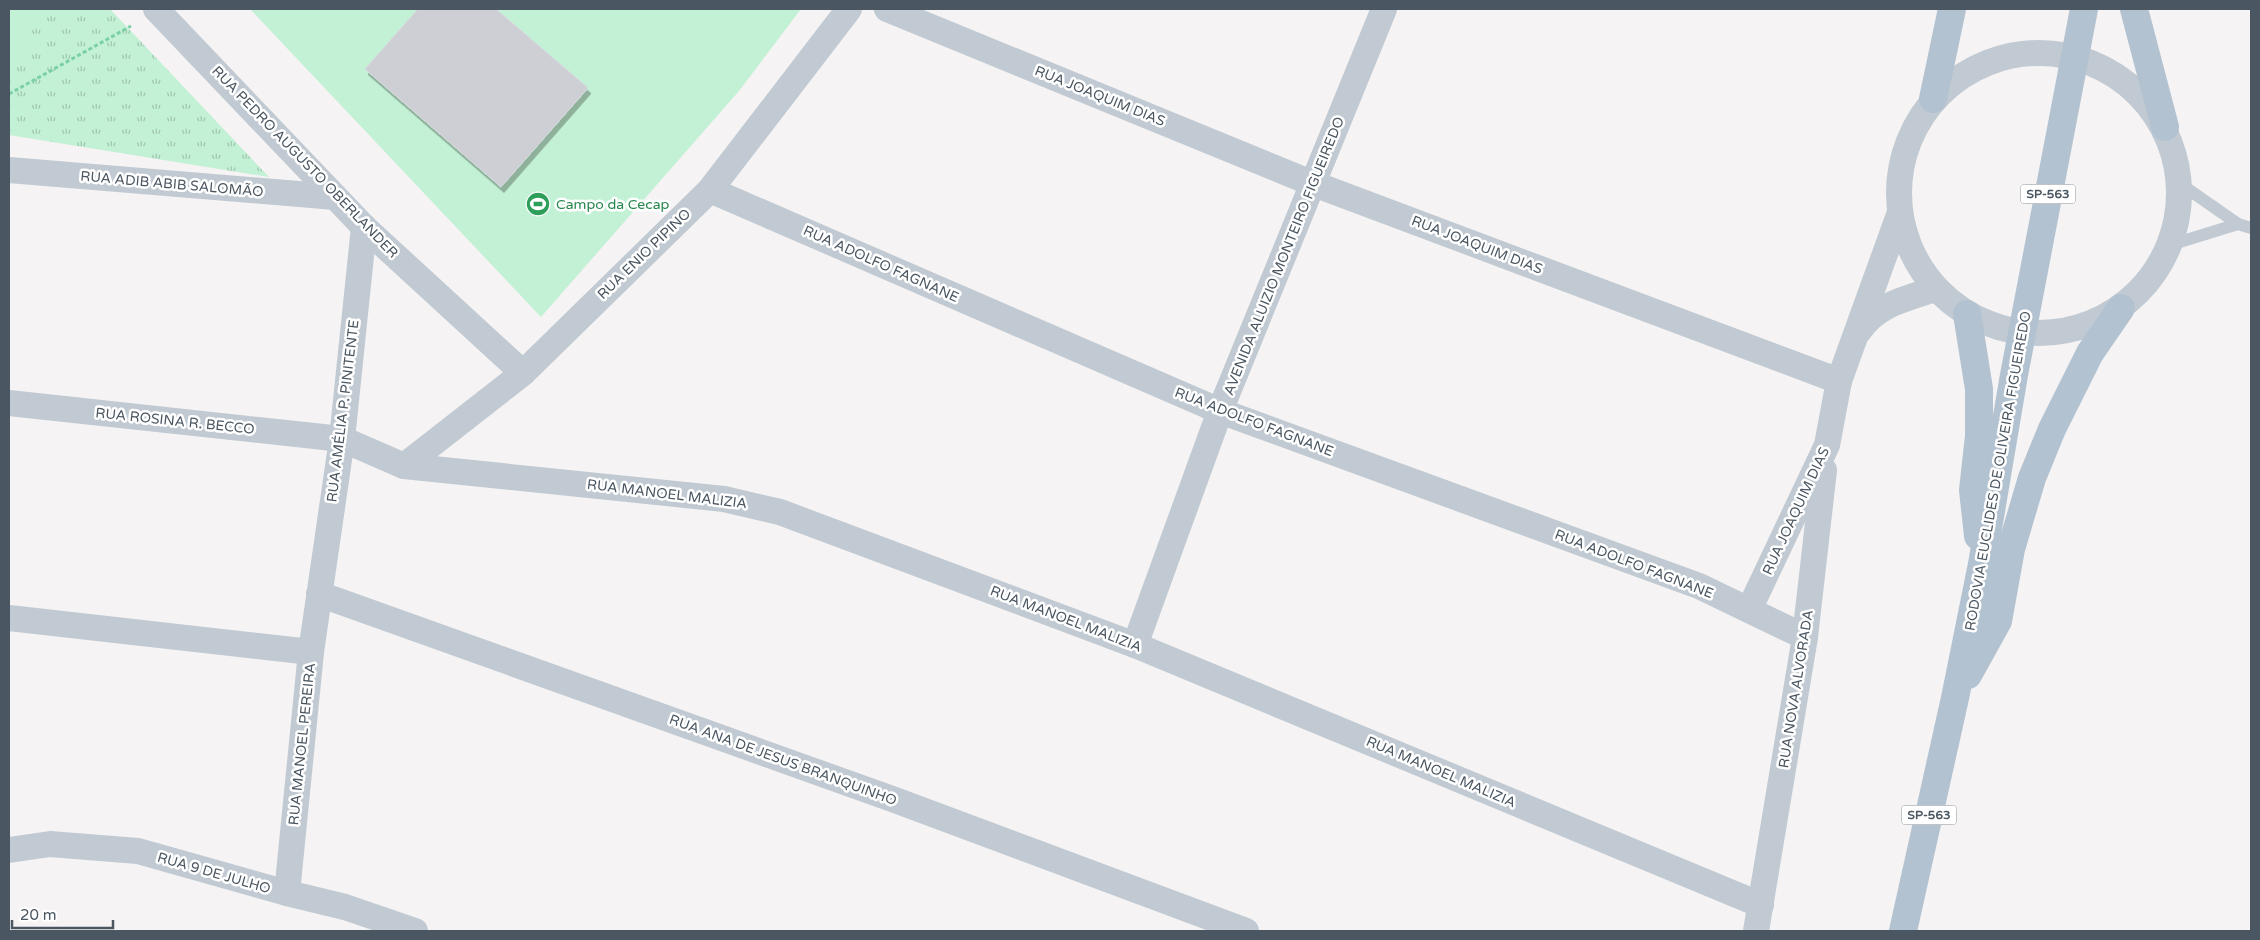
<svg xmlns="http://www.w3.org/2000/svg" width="2260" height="940" viewBox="0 0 2260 940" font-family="'Varela Round',sans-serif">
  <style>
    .grass { fill: url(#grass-tufts) }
    .pitch { fill: #c3f1d5 }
    .building { fill: #cdcfd5; stroke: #d7d9de; filter: url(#shadow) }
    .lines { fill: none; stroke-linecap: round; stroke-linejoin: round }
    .path { stroke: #7ad0a6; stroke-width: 3; stroke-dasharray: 4 2.5; stroke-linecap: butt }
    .lane { stroke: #c1cad2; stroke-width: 12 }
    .street { stroke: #c1cad2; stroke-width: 26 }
    .primary { stroke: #b3c2d1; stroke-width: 28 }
    .labels { text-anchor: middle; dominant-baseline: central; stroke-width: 5; stroke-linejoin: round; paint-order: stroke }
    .shield { fill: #fff; stroke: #808990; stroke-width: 1 }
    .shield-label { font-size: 12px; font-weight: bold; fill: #4a5661 }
    .street-label { font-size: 14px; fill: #4a5661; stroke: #fff }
    .leisure-label { font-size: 14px; fill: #27864d; stroke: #fff; text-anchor: start }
  </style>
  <defs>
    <pattern id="grass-tufts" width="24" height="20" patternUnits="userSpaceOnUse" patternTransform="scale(1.25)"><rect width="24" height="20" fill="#c3f1d5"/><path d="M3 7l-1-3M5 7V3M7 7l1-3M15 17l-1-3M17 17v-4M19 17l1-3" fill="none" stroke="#a0c6b0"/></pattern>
    <filter id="shadow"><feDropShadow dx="3" dy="5.5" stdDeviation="0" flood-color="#0004"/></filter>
  </defs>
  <rect width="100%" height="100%" fill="#f5f3f3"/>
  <path class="grass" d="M9 9H110L269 177 9 135Z"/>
  <g class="pitch">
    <path d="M9 9H35L28 64 9 62Z"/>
    <path d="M250 9H801L739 91 541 317Z"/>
  </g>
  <path class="building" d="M418 9H496L588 88 501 187 365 69Z"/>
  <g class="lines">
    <path class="path" d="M9 94 131 26"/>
    <g class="lane">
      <path d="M2182 185 2238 224 2251 228"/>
      <path d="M2170 245 2238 224"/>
    </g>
    <g class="street">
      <path d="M156 9 364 227 523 373"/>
      <path d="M887 9 1314 184 1839 381 1827 445 1749 610"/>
      <circle cx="2039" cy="193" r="140"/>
      <path d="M9 170 335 197"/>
      <path d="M710 190 1220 411 1699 586 1805 637"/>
      <path d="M1859 331C1877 304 1906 299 1935 289"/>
      <path d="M1839 381 1899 215"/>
      <path d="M9 403 342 439 404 466 724 499 780 512 1135 645 1761 905"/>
      <path d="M404 466 523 373 710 190 849 9"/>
      <path d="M319 594 895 800 1246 931"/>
      <path d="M9 618 311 652"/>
      <path d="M1135 645 1220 411 1384 9"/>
      <path d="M9 850 50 844 138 851 287 893 345 907 415 931"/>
      <path d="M287 893 311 652 342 439 364 227"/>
      <path d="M1756 931 1805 637 1824 470"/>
    </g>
    <g class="primary">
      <path d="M2134 9 2165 127"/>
      <path d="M1933 99 1952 9"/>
      <path d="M1967 314 1979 389V436L1973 490 1978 536"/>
      <path d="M1968 675 1998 621 2011 549 2032 478 2052 429 2090 353 2121 308"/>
      <path d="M1903 931 1955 698 1982 564 2014 375 2084 9"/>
    </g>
  </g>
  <defs>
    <g id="stadium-disc" transform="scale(1.25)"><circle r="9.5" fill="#2e9e5b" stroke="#fff"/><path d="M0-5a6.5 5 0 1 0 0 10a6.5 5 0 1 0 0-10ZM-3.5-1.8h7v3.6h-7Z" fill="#fff"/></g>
  </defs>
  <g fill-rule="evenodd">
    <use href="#stadium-disc" x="538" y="204"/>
  </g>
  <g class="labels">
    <g class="shield">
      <rect x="2020.5" y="184.5" width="55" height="19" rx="4"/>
      <rect x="1901.5" y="805.5" width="55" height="19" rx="4"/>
    </g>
    <g class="shield-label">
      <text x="2048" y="194">SP-563</text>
      <text x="1929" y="815">SP-563</text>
    </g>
    <g class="street-label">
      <text transform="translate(1100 96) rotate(22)">RUA JOAQUIM DIAS</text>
      <text transform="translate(305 162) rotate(46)">RUA PEDRO AUGUSTO OBERLANDER</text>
      <text transform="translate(172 184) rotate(5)">RUA ADIB ABIB SALOMÃO</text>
      <text transform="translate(1477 245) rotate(21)">RUA JOAQUIM DIAS</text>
      <text transform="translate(644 254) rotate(-44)">RUA ENIO PIPINO</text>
      <text transform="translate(1284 256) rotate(-68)">AVENIDA ALUIZIO MONTEIRO FIGUEIREDO</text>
      <text transform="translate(881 264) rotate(24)">RUA ADOLFO FAGNANE</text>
      <text transform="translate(343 411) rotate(-83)">RUA AMÉLIA P. PINITENTE</text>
      <text transform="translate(175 421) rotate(6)">RUA ROSINA R. BECCO</text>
      <text transform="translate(1254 422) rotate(21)">RUA ADOLFO FAGNANE</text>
      <text transform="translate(1998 471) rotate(-80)">RODOVIA EUCLIDES DE OLIVEIRA FIGUEIREDO</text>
      <text transform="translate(667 494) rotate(7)">RUA MANOEL MALIZIA</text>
      <text transform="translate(1796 511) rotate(-65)">RUA JOAQUIM DIAS</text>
      <text transform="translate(1634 564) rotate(21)">RUA ADOLFO FAGNANE</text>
      <text transform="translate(1066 619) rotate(21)">RUA MANOEL MALIZIA</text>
      <text transform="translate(1796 689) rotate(-81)">RUA NOVA ALVORADA</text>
      <text transform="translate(302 744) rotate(-84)">RUA MANOEL PEREIRA</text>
      <text transform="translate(783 760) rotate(20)">RUA ANA DE JESUS BRANQUINHO</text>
      <text transform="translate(1441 772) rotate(23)">RUA MANOEL MALIZIA</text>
      <text transform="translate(214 873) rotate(16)">RUA 9 DE JULHO</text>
    </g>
    <g class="leisure-label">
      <text x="556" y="204">Campo da Cecap</text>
    </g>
  </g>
  <rect width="2260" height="940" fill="none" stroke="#4a5661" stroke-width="20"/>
  <path d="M12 920v8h101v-8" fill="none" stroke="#4a5661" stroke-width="2.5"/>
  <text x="20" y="920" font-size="15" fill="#4a5661" stroke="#ffffff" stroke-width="4" paint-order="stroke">20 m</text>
</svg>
